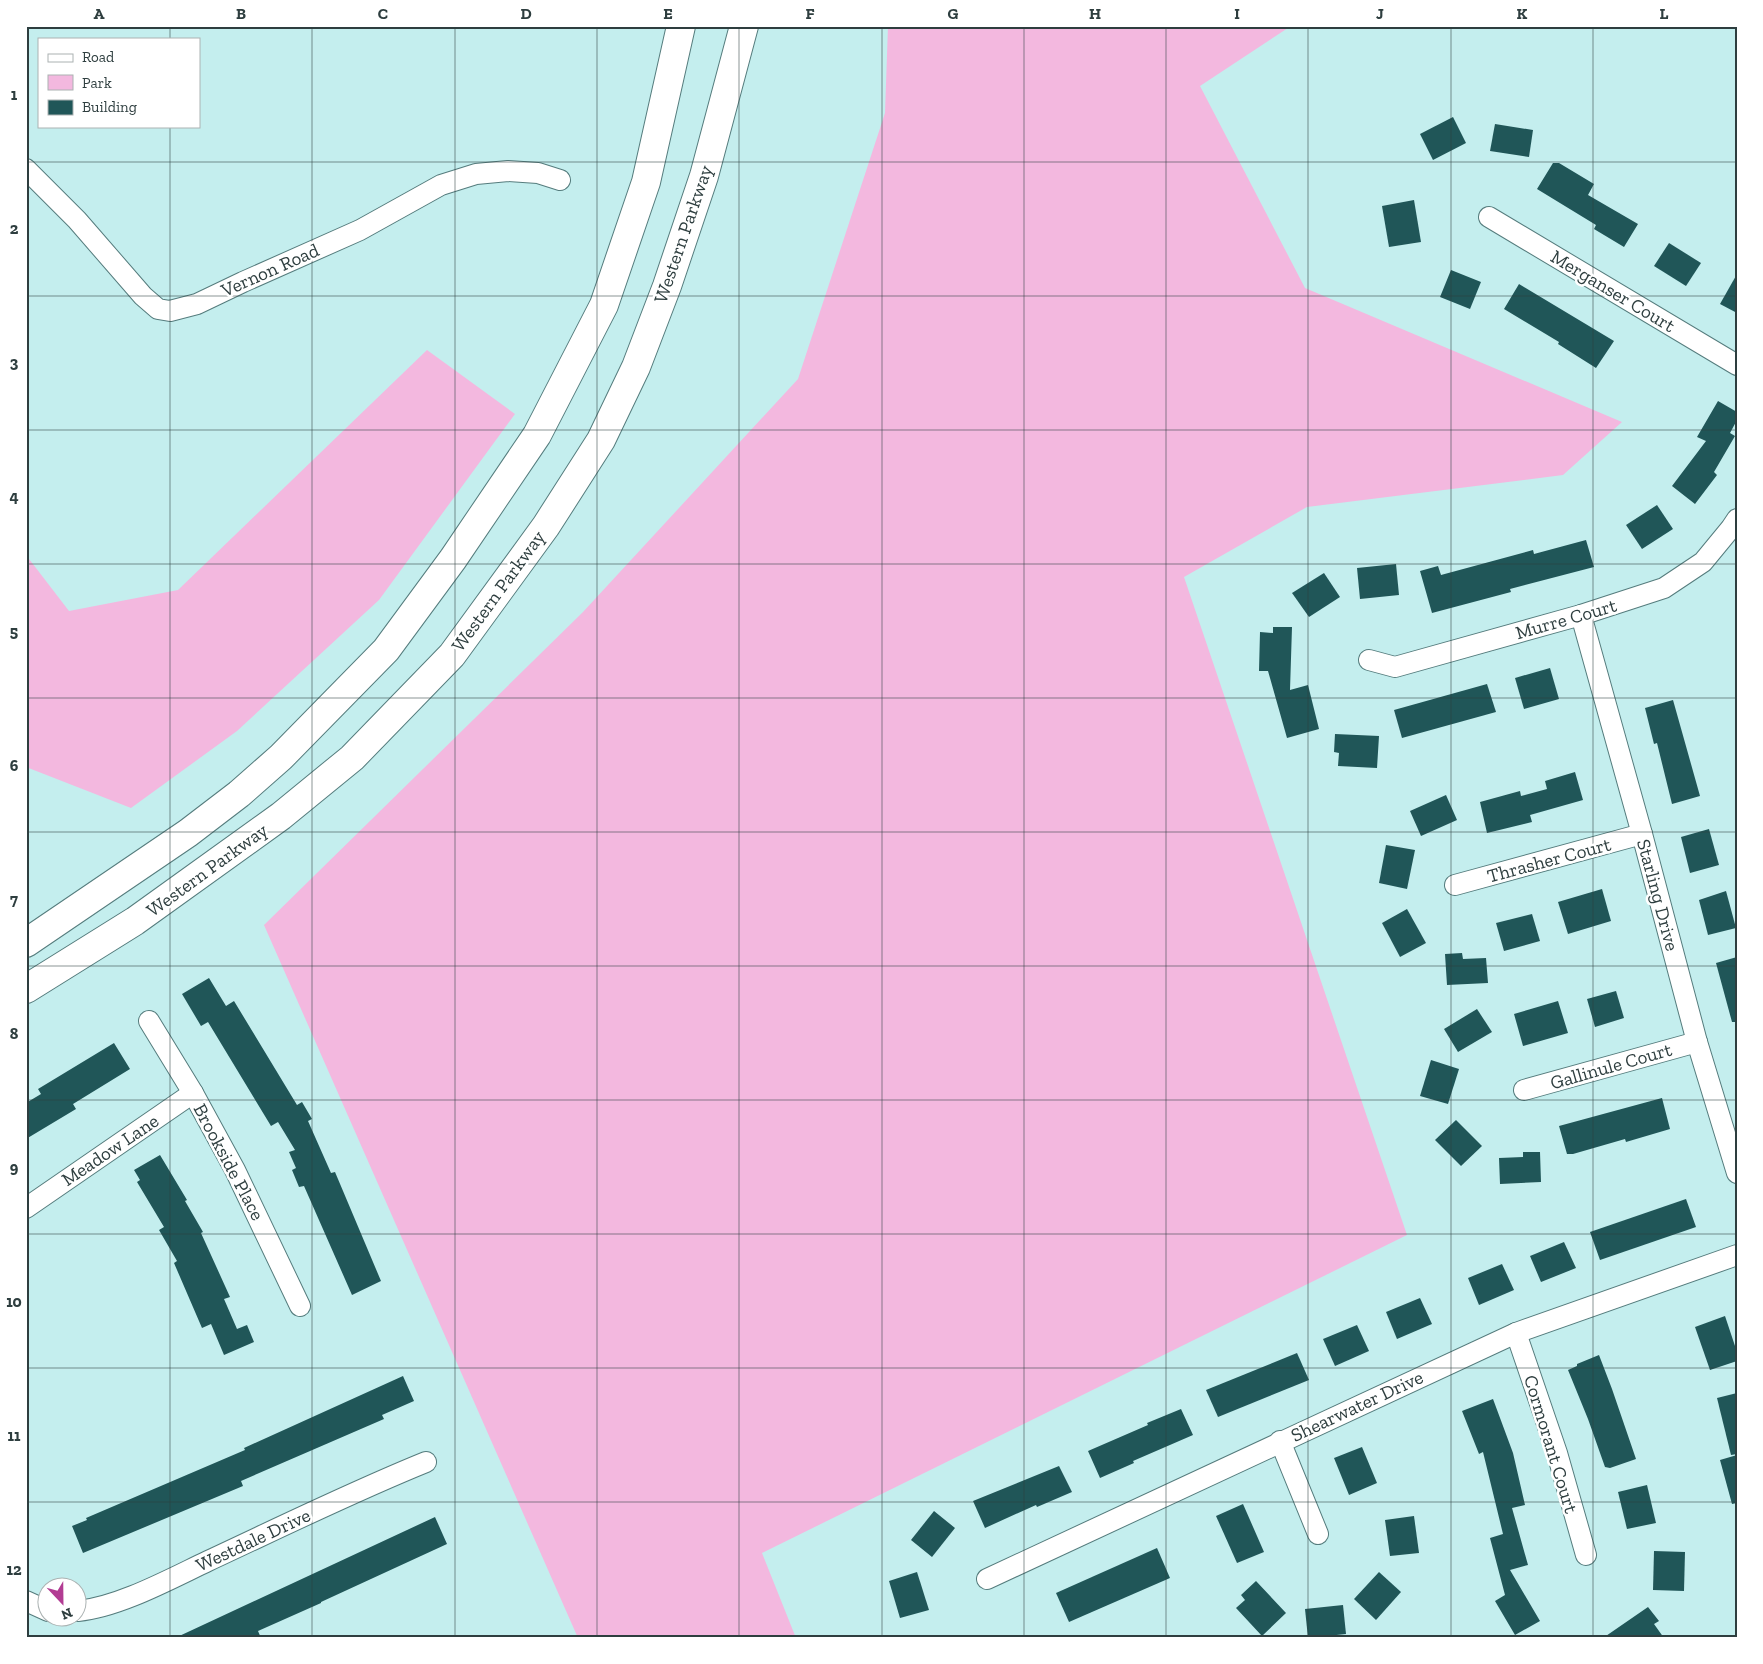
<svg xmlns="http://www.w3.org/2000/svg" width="1763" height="1664" viewBox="0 0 1763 1664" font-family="'Zilla Slab',serif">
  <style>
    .green { fill: #f3b8df }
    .building { fill: #205658 }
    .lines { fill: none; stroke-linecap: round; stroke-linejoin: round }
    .street-casing { stroke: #557c7d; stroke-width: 22 }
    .secondary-casing { stroke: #557c7d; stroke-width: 30 }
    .street { stroke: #fff; stroke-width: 20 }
    .secondary { stroke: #fff; stroke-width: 28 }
    .grid { fill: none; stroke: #2e3e3f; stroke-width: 1; stroke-opacity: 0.55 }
    .labels { text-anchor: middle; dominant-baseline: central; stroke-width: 5; stroke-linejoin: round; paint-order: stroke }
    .street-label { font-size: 19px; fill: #2e3e3f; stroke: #fff }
    .neatline { fill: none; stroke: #2e3e3f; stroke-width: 2 }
    .grid-label { font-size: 16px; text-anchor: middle; font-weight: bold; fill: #2e3e3f }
  </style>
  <rect width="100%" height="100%" fill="#c4eeee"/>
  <g class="green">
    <path d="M888 26H1291L1200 86 1305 288 1622 422 1563 475 1307 507 1184 577 1407 1235 762 1553 796 1638H578L264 925 583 612 798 379 885 113Z"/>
    <path d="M427 350 515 414 379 600 237 731 131 808 26 767V555L69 611 178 590Z"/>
  </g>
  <g class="building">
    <path d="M1453 117 1466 143 1433 160 1420 134Z"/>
    <path d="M1495 124 1533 130 1529 157 1490 151Z"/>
    <path d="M1553 163H1559L1594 184 1588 195 1638 224 1624 247 1594 229 1596 225 1537 189Z"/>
    <path d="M1414 200 1421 242 1389 247 1382 206Z"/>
    <path d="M1669 243 1701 263 1686 286 1654 266Z"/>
    <path d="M1451 270 1481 282 1470 309 1440 297Z"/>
    <path d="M1737 274V313L1720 304Z"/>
    <path d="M1519 284 1614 341 1596 368 1558 344 1559 342 1504 309Z"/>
    <path d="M1718 401 1737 412V420L1730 433 1735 436 1714 472 1717 475 1695 504 1672 486 1706 441 1697 437Z"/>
    <path d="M1657 505 1673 529 1642 549 1626 525Z"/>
    <path d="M1586 540 1594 567 1510 589 1511 592 1432 613 1420 571 1438 566 1441 575 1533 550 1534 554Z"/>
    <path d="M1396 564 1399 595 1360 599 1357 568Z"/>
    <path d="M1324 573 1340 597 1309 617 1292 593Z"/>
    <path d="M1273 627H1292L1290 690 1308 685 1319 729 1287 738 1268 671H1259L1260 632 1273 633Z"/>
    <path d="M1550 668 1559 699 1524 709 1515 678Z"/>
    <path d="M1487 684 1496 712 1402 738 1394 710Z"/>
    <path d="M1673 700 1700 796 1672 804 1657 743 1654 744 1645 708Z"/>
    <path d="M1335 734 1379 736 1377 768 1338 766 1339 753 1334 752Z"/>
    <path d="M1575 772 1583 800 1530 815 1532 822 1487 833 1480 802 1520 791 1521 796 1547 789 1545 781Z"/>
    <path d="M1446 795 1457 820 1421 836 1410 811Z"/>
    <path d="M1709 829 1719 865 1690 873 1681 837Z"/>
    <path d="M1386 845 1415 850 1407 889 1379 883Z"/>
    <path d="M1602 889 1611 921 1568 934 1558 902Z"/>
    <path d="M1726 891 1736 928 1708 935 1699 900Z"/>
    <path d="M1407 909 1426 943 1400 957 1382 923Z"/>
    <path d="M1532 914 1540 941 1504 951 1496 923Z"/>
    <path d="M1462 953 1463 959 1486 958 1488 983 1447 985 1445 954Z"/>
    <path d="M1737 957V1022H1732L1716 963Z"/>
    <path d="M209 978 226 1006 234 1001 297 1105 302 1102 312 1119 308 1121 331 1173 335 1172 381 1281 352 1295 304 1186 299 1187 292 1170 296 1168 289 1152 295 1150 278 1122 271 1126 208 1022 201 1026 182 994Z"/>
    <path d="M1616 991 1624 1018 1595 1027 1587 999Z"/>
    <path d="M1558 1001 1568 1033 1523 1046 1514 1014Z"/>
    <path d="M1477 1009 1492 1032 1458 1052 1444 1029Z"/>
    <path d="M114 1043 130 1069 73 1104 76 1109 26 1139V1103L41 1094 38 1089Z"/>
    <path d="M1431 1060 1459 1069 1448 1104 1420 1096Z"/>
    <path d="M1662 1098 1670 1129 1626 1142 1625 1139 1573 1154H1567L1559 1126Z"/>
    <path d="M1456 1120 1482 1146 1461 1166 1435 1140Z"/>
    <path d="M1523 1152H1540L1541 1182 1500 1184 1499 1158 1523 1157Z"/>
    <path d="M160 1155 187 1200 185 1201 203 1232 201 1233 230 1297 224 1299 237 1329 247 1325 254 1342 224 1355 211 1324 202 1328 174 1263 177 1261 159 1230 164 1227 137 1182 140 1180 134 1170Z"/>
    <path d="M1686 1199 1696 1227 1600 1260 1590 1232Z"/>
    <path d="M1564 1242 1576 1268 1541 1282 1530 1256Z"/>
    <path d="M1502 1264 1514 1290 1479 1305 1468 1278Z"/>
    <path d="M1420 1298 1432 1324 1397 1339 1386 1312Z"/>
    <path d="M1725 1316 1737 1352V1361L1710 1370 1695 1327Z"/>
    <path d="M1357 1325 1369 1351 1335 1366 1323 1339Z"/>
    <path d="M1297 1353 1309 1380 1218 1417 1206 1390Z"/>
    <path d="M1599 1355 1612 1389 1636 1459 1610 1468 1605 1467 1588 1419 1568 1370 1577 1366V1364Z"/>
    <path d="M403 1376 414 1401 382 1415 384 1419 241 1481 243 1486 83 1553 72 1526 87 1520 86 1518 245 1450 244 1448Z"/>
    <path d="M1737 1393V1454L1731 1455 1717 1398Z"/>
    <path d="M1493 1399 1513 1453 1525 1505 1512 1508 1528 1565 1510 1570 1540 1621 1515 1635 1495 1601 1505 1595 1490 1538 1503 1534 1483 1452 1479 1454 1462 1411Z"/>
    <path d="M1181 1409 1193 1435 1133 1461 1134 1463 1100 1478 1088 1451 1148 1425 1147 1423Z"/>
    <path d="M1362 1447 1377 1483 1349 1495 1334 1458Z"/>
    <path d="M1737 1455V1503L1732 1504 1720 1460Z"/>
    <path d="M1059 1466 1072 1492 1037 1507 1036 1505 985 1528 973 1501Z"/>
    <path d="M1647 1485 1656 1523 1627 1529 1618 1492Z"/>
    <path d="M1243 1504 1264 1552 1237 1563 1216 1516Z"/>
    <path d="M934 1511 955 1528 932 1557 911 1540Z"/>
    <path d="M1414 1516 1419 1553 1390 1556 1385 1520Z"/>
    <path d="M435 1517 447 1544 321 1602V1603L258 1631 261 1638H175Z"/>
    <path d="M1157 1548 1170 1578 1069 1622 1056 1593Z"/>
    <path d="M1654 1551 1685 1552 1684 1591 1653 1590Z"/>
    <path d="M917 1572 929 1610 900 1618 889 1581Z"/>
    <path d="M1379 1572 1401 1592 1376 1620 1354 1599Z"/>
    <path d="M1256 1581 1286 1613 1262 1636 1236 1608 1245 1600 1241 1595Z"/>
    <path d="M1343 1605 1346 1634 1308 1638 1305 1609Z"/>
    <path d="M1648 1607 1659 1621 1654 1624 1664 1638H1603Z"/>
  </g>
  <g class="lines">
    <g class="street-casing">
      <g id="street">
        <path d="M26 169 77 220 143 296 158 309 170 311 197 304 243 282 360 230 441 185 476 174 508 171 538 173 560 180"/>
        <path d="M1489 217 1737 365"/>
        <path d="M1581 615 1642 834 1697 1042 1737 1173"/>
        <path d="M1369 660 1395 667 1581 615 1664 588 1703 562 1731 528 1737 519"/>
        <path d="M1455 885 1642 834"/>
        <path d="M149 1021 193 1093 235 1170 300 1306"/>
        <path d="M1524 1090 1697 1042"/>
        <path d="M26 1208 193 1093"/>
        <path d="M1516 1333 1557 1453 1586 1555"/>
        <path d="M1280 1441 1318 1534"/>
        <path d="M987 1579 1516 1333 1737 1255"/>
        <path d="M26 1601 48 1611"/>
        <path d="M78 1611C119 1607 170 1579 208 1561 281 1527 352 1492 426 1462"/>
      </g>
    </g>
    <g class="secondary-casing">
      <g id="secondary">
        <path d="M26 943 188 833 239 794 281 757 386 650 453 559 537 435 604 305 646 182 681 26"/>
        <path d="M26 989 135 921 281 816 352 758 452 655 546 526 601 440 636 367 667 286 704 176 744 26"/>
      </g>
    </g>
    <use href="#street" class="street"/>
    <use href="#secondary" class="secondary"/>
  </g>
  <path class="grid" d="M170 26V39M312 26V1638M455 26V1638M597 26V1638M739 26V1638M882 26V1638M1024 26V1638M1166 26V1638M1308 26V1638M1451 26V1638M1593 26V1638M170 126V1638M26 162H1737M26 296H1737M26 430H1737M26 564H1737M26 698H1737M26 832H1737M26 966H1737M26 1100H1737M26 1234H1737M26 1368H1737M26 1502H1737"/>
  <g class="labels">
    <g class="street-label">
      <text transform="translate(683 234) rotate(-71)">Western Parkway</text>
      <text transform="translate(270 270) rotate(-24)">Vernon Road</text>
      <text transform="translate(1613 291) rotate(31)">Merganser Court</text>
      <text transform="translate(498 591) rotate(-54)">Western Parkway</text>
      <text transform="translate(1566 619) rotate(-16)">Murre Court</text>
      <text transform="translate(1549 860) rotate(-15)">Thrasher Court</text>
      <text transform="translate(207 870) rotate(-36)">Western Parkway</text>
      <text transform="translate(1658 895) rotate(75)">Starling Drive</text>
      <text transform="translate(1611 1066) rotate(-16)">Gallinule Court</text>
      <text transform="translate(110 1150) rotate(-34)">Meadow Lane</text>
      <text transform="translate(229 1162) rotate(62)">Brookside Place</text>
      <text transform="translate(1357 1406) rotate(-25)">Shearwater Drive</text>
      <text transform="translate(1551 1444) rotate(73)">Cormorant Court</text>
      <text transform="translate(253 1540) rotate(-25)">Westdale Drive</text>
    </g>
  </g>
  <rect width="1763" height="1664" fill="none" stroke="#ffffff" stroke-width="55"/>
  <rect x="38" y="38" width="162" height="90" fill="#ffffff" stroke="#abb2b2"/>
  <rect x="48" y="54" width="25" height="8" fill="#ffffff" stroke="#abb2b2"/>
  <text x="82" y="62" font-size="15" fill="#2e3e3f">Road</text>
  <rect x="48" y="75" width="25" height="15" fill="#f3b8df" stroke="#abb2b2"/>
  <text x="82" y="88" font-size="15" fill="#2e3e3f">Park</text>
  <rect x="48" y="100" width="25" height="15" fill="#205658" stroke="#abb2b2"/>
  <text x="82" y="112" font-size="15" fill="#2e3e3f">Building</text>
  <g transform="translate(62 1602) rotate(158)"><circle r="24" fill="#ffffff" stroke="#abb2b2"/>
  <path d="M0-4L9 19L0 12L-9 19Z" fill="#b23c93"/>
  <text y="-8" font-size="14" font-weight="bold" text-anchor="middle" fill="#2e3e3f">N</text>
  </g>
  <rect x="28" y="28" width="1708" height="1608" class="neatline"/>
  <g class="grid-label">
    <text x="99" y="19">A</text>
    <text x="241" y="19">B</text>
    <text x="383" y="19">C</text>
    <text x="526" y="19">D</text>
    <text x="668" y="19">E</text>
    <text x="810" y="19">F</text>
    <text x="953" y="19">G</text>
    <text x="1095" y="19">H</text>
    <text x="1237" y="19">I</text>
    <text x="1380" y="19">J</text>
    <text x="1522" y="19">K</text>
    <text x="1664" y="19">L</text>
    <text x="14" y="100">1</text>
    <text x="14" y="234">2</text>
    <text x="14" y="368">3</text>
    <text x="14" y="502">4</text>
    <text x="14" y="637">5</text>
    <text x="14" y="771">6</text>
    <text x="14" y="905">7</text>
    <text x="14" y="1039">8</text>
    <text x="14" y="1173">9</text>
    <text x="14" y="1307">10</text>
    <text x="14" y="1441">11</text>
    <text x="14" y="1575">12</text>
  </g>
</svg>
